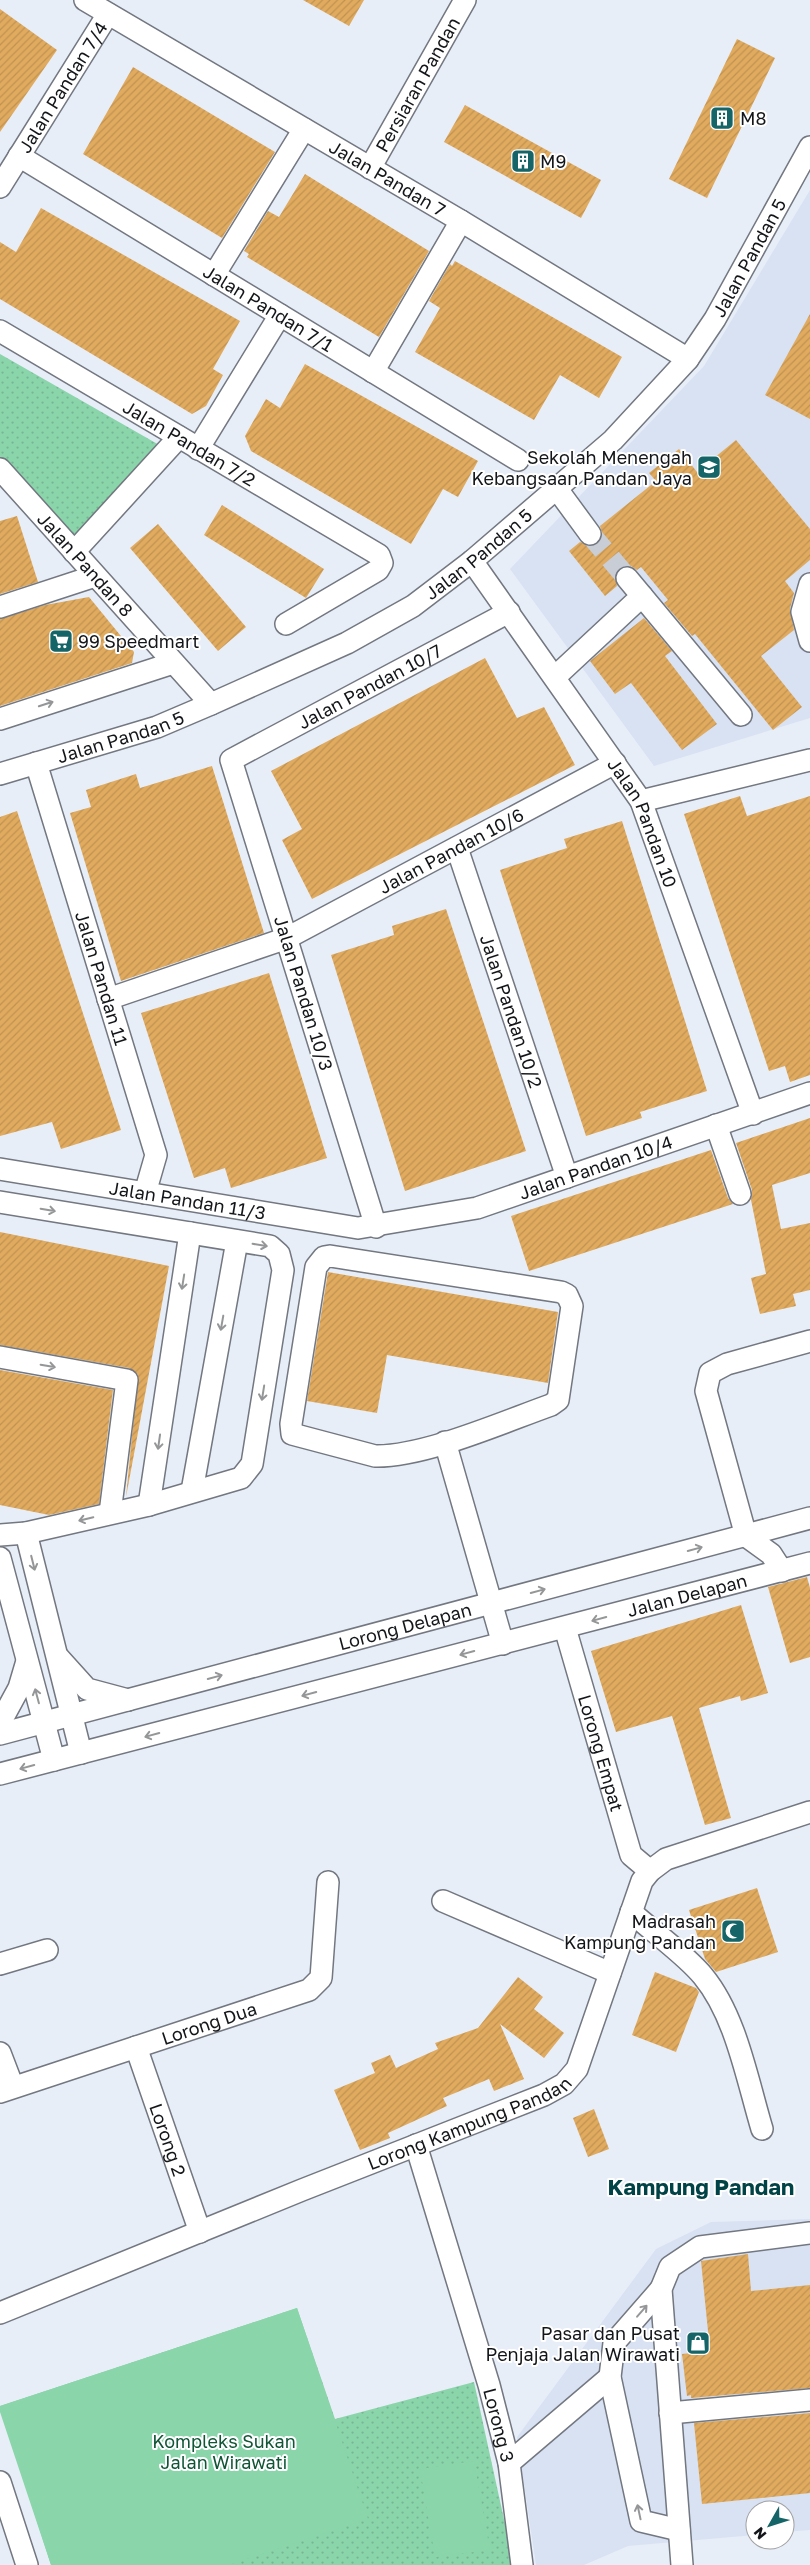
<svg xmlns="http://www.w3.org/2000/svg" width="810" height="2565" viewBox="0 0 810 2565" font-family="'Golos Text',sans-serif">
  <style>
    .built { fill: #d8e2f3 }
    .park { fill: url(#park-dots) }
    .garden { fill: #8bd5ab }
    .building { fill: url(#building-hatch) }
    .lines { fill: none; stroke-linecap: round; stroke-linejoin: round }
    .minor-tunnel { stroke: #c8cdd6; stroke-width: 21; stroke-dasharray: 21 11; stroke-linecap: butt }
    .minor-casing { stroke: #727780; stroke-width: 24 }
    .minor { stroke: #fff; stroke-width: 21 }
    .oneway { stroke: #959697 }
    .labels { text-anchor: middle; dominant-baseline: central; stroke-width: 4; stroke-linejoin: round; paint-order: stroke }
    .street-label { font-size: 18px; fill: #131518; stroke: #fff }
    .poi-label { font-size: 18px; fill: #131518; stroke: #fff; text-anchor: start }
    .park-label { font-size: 18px; fill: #0f5536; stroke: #fff }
    .district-label { font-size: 22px; font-weight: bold; fill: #004346; stroke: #fff }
  </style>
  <defs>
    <pattern id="park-dots" width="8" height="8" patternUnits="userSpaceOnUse" patternTransform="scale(1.25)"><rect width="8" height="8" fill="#8bd5ab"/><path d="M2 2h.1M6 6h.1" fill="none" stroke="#77b692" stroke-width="1.8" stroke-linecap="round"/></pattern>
    <pattern id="building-hatch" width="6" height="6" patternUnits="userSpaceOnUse" patternTransform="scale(1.25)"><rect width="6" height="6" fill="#e1ab5f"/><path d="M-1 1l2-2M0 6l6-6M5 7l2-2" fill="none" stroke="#c09252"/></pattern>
  </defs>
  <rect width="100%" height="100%" fill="#e8eef8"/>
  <g class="built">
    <path d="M810 190V718L654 766 510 569 704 366Z"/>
    <path d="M810 2219V2530L785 2532V2510H755V2535L628 2546 584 2565H536L517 2437 656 2249 711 2222Z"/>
  </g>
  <g class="park">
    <path d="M0 354 161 446 73 541 0 458Z"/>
    <path d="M297 2308 335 2419 474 2382 514 2565H51L0 2406Z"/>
  </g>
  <g class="garden">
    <path d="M297 2308 368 2519 229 2565H51L0 2412V2406Z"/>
    <path d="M474 2461 490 2550 435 2557 420 2469Z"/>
  </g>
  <g class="building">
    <path d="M303 0H364L349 26Z"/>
    <path d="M0 9 57 50 0 132Z"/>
    <path d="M737 39 775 58 707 198 669 179Z"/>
    <path d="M133 67 275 152 222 238 83 154Z"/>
    <path d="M465 105 601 180 581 218 444 142Z"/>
    <path d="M305 174 429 251 379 337 247 257 249 254 244 251 268 211 279 217Z"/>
    <path d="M41 208 240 321 213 369 223 375 206 406 192 414 0 299V242L16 252Z"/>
    <path d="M455 261 622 357 599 398 560 375 534 420 415 352 440 308 429 301 450 264 452 266Z"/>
    <path d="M810 314V419L765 395Z"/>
    <path d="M305 364 478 461 458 497 443 489 411 544 251 451 245 436 266 399 280 408Z"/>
    <path d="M736 440 810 529V560L785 581 794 593 790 609 794 630 761 656 802 707 773 730 695 634 692 636 664 603 668 600 641 567 637 570 631 566 619 568 615 574 617 586 605 596 569 551 580 542 591 546 598 544 602 533 600 526 656 481 649 473 679 449 697 472Z"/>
    <path d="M222 505 324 569 306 598 204 535Z"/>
    <path d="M17 516 38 582 0 594V521Z"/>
    <path d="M158 524 246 627 218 651 130 548Z"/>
    <path d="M89 597 134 652 132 663 0 706V619L45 605Z"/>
    <path d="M644 618 672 651 665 656 717 724 682 750 631 683 615 694 590 661Z"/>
    <path d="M485 658 517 718 544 707 575 765 312 899 282 840 302 829 271 771Z"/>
    <path d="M212 766 264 933 121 981 70 813 91 807 86 790 136 774 140 788Z"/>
    <path d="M740 796 747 816 810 796V1075L790 1082 785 1066 769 1071 684 814Z"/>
    <path d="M17 811 121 1130 61 1149 52 1122 0 1136V817Z"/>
    <path d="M622 821 707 1091 640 1112 642 1118 586 1136 500 870 567 848 564 839Z"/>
    <path d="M446 909 526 1151 405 1191 331 955 394 935 392 926Z"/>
    <path d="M269 973 327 1158 231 1188 225 1168 194 1178 141 1013Z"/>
    <path d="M810 1118V1173L772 1185 781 1229 810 1223V1290L793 1294 796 1306 760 1314 751 1278 766 1274 751 1200 752 1190 736 1143Z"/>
    <path d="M711 1150 728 1198 733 1204 529 1271 511 1216Z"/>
    <path d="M0 1232 169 1266 126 1497 138 1375 129 1368 0 1345Z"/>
    <path d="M328 1272 558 1312 548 1383 387 1355 377 1413 307 1401Z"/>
    <path d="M0 1370 113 1390 99 1504 49 1515 0 1505Z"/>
    <path d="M807 1577 810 1588V1657L790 1663 768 1587Z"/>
    <path d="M741 1605 768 1693 741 1701 740 1696 699 1708 731 1818 705 1825 672 1716 616 1732 591 1651Z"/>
    <path d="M757 1888 778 1952 716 1972 705 1959 689 1910Z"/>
    <path d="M655 1972 696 1988 699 1992 676 2052 632 2035Z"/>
    <path d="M518 1977 543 1997 534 2009 564 2033 544 2058 500 2024 524 2079 494 2091 489 2079 443 2098 447 2106 388 2133 390 2138 360 2150 334 2090 375 2073 371 2063 390 2055 396 2068 438 2049 435 2043 478 2028Z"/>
    <path d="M594 2109 609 2149 588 2157 573 2118Z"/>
    <path d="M748 2254 751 2291 810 2285V2388L691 2398V2395L687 2396 682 2354 710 2351 701 2261Z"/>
    <path d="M810 2413V2493L702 2504 694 2423Z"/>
  </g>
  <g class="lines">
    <path class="minor-tunnel" d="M590 534 627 578"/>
    <g class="minor-casing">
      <g id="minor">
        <path id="s1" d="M85 0 461 221 688 359"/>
        <path id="s2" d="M19 156 518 460"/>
        <path id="s3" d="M370 168 465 0"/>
        <path id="s4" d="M0 187 108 14"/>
        <path d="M214 275 304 129"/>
        <path id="s5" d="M0 331 379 555 382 563 378 570 286 624"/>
        <path d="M373 372 461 221"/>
        <path d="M198 449 280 315"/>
        <path id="s6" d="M0 469 211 704"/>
        <path d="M557 489 590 534"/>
        <path d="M74 552 179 437"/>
        <path id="s7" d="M472 561 641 801 753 1114"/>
        <path d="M810 584 802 612 810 641"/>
        <path d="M642 596 741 715"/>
        <path d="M0 607 95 576"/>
        <path d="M555 677 642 596 627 578"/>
        <path d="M0 719 173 663"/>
        <path id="s8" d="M36 763 156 1155 145 1193"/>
        <path id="s9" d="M0 774 157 727 211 704 347 643 413 606 472 561 613 440 688 359 715 319 810 147"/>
        <path d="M641 801 810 760"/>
        <path id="s10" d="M457 848 567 1177"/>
        <path id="s11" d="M108 999 287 938 615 763"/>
        <path d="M716 1125 740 1194"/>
        <path id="s12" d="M0 1169 358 1228 477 1208 810 1093"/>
        <path d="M0 1202 270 1246 279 1254 283 1270 252 1464 241 1478 149 1505 26 1533 0 1535"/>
        <path id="s13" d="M376 1227 231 760 509 612"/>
        <path d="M330 1256 561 1292 567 1295 572 1306 558 1400 551 1405C503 1422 424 1457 375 1456L292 1434 291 1424 316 1267 324 1257Z"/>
        <path d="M0 1357 127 1380 110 1513"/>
        <path d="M445 1442 503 1644"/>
        <path d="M192 1491 237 1241"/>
        <path d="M149 1505 190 1233"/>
        <path d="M26 1533 81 1753"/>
        <path d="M0 1558 54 1760"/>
        <path d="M782 1571 771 1554 746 1536 706 1391 710 1373 727 1364 810 1341"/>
        <path id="s14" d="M565 1628 631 1855 650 1871"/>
        <path d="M59 1658 87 1689 128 1700"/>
        <path d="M0 1723 19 1688 27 1661"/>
        <path id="s15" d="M0 1734 810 1518"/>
        <path id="s16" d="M0 1774 810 1563"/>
        <path d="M443 1901 610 1973"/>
        <path d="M631 1912C652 1931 686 1955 703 1976 736 2016 747 2079 762 2129"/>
        <path d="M0 1964 47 1950"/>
        <path id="s17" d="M136 2047 200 2232"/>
        <path d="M0 2053 13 2087"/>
        <path id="s18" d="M0 2092 309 1990 321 1978 328 1882"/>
        <path id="s19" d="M416 2145 489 2385 509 2463 522 2565"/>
        <path d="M661 2289 614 2343 610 2377 641 2521 679 2530"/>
        <path id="s20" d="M0 2313 302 2190 544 2095 564 2084 577 2069 642 1881 650 1871 666 1859 810 1812"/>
        <path d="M670 2413 810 2400"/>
        <path d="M509 2463 610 2377"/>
        <path d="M0 2482 27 2565"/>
        <path d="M682 2565 661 2289 670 2267 700 2247 810 2233"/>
      </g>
    </g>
    <use href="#minor" class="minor"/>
  </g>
  <defs><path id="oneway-shaft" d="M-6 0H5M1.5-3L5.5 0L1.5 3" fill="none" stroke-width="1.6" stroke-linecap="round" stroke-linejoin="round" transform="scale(1.25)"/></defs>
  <g class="oneway">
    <use href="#oneway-shaft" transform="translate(46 704) rotate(-18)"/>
    <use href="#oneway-shaft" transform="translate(48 1210) rotate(10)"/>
    <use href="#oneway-shaft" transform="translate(260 1245) rotate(9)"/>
    <use href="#oneway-shaft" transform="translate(183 1282) rotate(99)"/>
    <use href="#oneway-shaft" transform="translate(222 1323) rotate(100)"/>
    <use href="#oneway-shaft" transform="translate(48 1366) rotate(10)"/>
    <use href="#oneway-shaft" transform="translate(263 1393) rotate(99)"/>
    <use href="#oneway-shaft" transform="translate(159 1442) rotate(98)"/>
    <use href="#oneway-shaft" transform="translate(86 1519) rotate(167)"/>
    <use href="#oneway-shaft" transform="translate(695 1549) rotate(-15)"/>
    <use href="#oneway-shaft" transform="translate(33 1563) rotate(76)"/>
    <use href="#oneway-shaft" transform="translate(538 1591) rotate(-15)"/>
    <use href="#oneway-shaft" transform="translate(599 1619) rotate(165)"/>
    <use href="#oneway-shaft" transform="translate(467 1653) rotate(165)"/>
    <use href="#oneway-shaft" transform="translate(215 1677) rotate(-15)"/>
    <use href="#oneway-shaft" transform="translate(309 1694) rotate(165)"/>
    <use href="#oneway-shaft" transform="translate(37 1696) rotate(-105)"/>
    <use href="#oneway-shaft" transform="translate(152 1735) rotate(165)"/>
    <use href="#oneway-shaft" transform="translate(27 1767) rotate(165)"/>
    <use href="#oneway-shaft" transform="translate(642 2311) rotate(-49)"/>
    <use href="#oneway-shaft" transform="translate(639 2512) rotate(-102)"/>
  </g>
  <defs>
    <g id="building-square" transform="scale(1.25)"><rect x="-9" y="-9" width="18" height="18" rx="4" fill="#156467" stroke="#fff"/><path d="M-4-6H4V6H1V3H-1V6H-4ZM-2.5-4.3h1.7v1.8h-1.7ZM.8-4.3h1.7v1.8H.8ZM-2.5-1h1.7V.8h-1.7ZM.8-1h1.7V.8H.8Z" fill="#fff"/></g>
    <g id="school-square" transform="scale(1.25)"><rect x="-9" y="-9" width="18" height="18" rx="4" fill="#156467" stroke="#fff"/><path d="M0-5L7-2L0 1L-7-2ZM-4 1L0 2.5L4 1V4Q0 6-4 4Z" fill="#fff"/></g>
    <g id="supermarket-square" transform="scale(1.25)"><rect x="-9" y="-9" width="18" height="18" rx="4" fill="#156467" stroke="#fff"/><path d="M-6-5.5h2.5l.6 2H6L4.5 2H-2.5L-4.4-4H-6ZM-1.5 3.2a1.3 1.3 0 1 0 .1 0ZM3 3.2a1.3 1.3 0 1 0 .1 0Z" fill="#fff"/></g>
    <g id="mosque-square" transform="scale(1.25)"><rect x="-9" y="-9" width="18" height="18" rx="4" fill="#156467" stroke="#fff"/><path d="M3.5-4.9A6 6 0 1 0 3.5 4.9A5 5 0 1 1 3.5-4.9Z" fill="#fff"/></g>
    <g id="shop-square" transform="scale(1.25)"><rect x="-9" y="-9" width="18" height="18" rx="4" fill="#156467" stroke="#fff"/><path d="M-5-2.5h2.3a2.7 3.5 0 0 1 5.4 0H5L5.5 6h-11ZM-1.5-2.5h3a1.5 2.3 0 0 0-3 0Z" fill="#fff"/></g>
  </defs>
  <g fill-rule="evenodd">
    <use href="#building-square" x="722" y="118"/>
    <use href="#building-square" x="523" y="161"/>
    <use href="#school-square" x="709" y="467"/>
    <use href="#supermarket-square" x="61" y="641"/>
    <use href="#mosque-square" x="733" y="1931"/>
    <use href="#shop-square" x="698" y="2343"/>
  </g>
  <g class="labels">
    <g class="street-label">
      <text stroke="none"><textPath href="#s3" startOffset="96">Persiaran Pandan</textPath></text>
      <text stroke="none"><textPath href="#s4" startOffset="118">Jalan Pandan 7/4</textPath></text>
      <text stroke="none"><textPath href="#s1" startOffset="351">Jalan Pandan 7</textPath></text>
      <text stroke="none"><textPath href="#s9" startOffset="936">Jalan Pandan 5</textPath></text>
      <text stroke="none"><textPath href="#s2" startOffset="292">Jalan Pandan 7/1</textPath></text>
      <text stroke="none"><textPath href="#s5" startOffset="220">Jalan Pandan 7/2</textPath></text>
      <text stroke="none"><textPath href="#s9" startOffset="531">Jalan Pandan 5</textPath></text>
      <text stroke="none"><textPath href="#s6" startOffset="128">Jalan Pandan 8</textPath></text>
      <text stroke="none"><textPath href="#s13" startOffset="646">Jalan Pandan 10/7</textPath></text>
      <text stroke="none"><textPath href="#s9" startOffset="126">Jalan Pandan 5</textPath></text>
      <text stroke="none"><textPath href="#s7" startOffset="314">Jalan Pandan 10</textPath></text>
      <text stroke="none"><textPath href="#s11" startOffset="375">Jalan Pandan 10/6</textPath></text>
      <text stroke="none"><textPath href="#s8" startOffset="225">Jalan Pandan 11</textPath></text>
      <text transform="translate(304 993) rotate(73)">Jalan Pandan 10/3</text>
      <text stroke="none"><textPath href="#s10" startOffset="172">Jalan Pandan 10/2</textPath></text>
      <text stroke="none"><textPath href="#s12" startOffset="609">Jalan Pandan 10/4</textPath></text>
      <text stroke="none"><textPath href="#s12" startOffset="190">Jalan Pandan 11/3</textPath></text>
      <text stroke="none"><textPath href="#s16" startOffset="710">Jalan Delapan</textPath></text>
      <text stroke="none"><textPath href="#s15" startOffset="419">Lorong Delapan</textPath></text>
      <text stroke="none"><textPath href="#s14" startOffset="130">Lorong Empat</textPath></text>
      <text stroke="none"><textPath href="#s18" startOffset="220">Lorong Dua</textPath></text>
      <text stroke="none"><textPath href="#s20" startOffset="506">Lorong Kampung Pandan</textPath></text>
      <text stroke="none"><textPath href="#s17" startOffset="98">Lorong 2</textPath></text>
      <text stroke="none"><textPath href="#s19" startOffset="292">Lorong 3</textPath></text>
    </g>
    <g class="poi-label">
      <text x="740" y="118">M8</text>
      <text x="540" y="161">M9</text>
      <text x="692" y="457" text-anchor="end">Sekolah Menengah<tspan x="692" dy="21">Kebangsaan Pandan Jaya</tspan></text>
      <text x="78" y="641">99 Speedmart</text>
      <text x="716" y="1921" text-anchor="end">Madrasah<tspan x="716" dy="21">Kampung Pandan</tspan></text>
      <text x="680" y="2333" text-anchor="end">Pasar dan Pusat<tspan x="680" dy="21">Penjaja Jalan Wirawati</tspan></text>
    </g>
    <g class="park-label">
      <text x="224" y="2441">Kompleks Sukan<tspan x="224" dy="21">Jalan Wirawati</tspan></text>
    </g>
    <g class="district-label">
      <text x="701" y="2186">Kampung Pandan</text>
    </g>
  </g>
  <g transform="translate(770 2525) rotate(231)"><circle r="24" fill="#ffffff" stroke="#a1a1a3"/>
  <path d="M0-4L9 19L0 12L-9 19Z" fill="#156467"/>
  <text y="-8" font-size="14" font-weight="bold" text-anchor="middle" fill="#131518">N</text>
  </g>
</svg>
